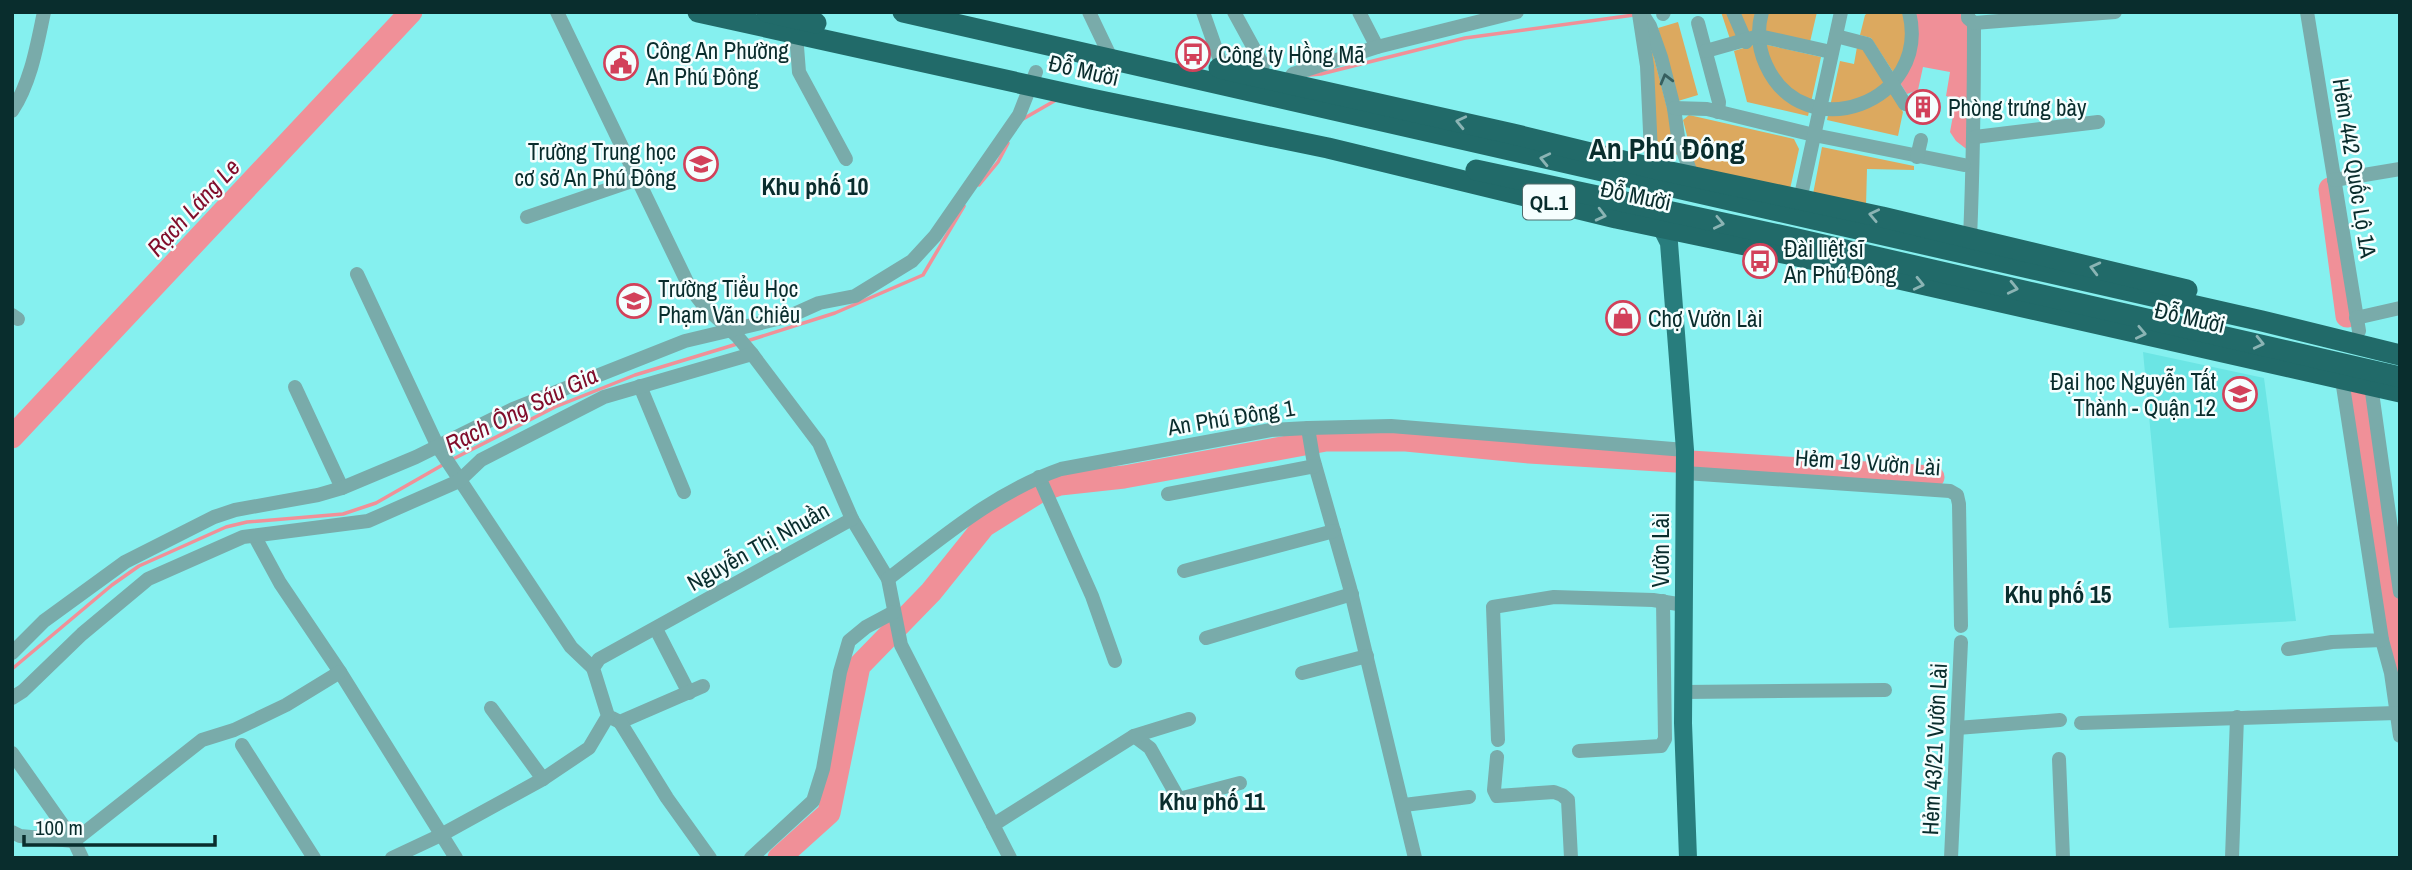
<svg xmlns="http://www.w3.org/2000/svg" width="2412" height="870" viewBox="0 0 2412 870" font-family="'Archivo Narrow',sans-serif">
  <style>
    .built { fill: #6be5e4 }
    .green { fill: #dca95f }
    .water { fill: #f09098 }
    .lines { fill: none; stroke-linecap: round; stroke-linejoin: round }
    .stream { stroke: #f09098; stroke-width: 3.5 }
    .river { stroke: #f09098; stroke-width: 23 }
    .minor { stroke: #79abaa; stroke-width: 14 }
    .major { stroke: #287d7d; stroke-width: 18 }
    .highway { stroke: #216a69; stroke-width: 21 }
    .oneway { stroke: #365f5f }
    .oneway2 { stroke: #8bb4b4 }
    .labels { text-anchor: middle; dominant-baseline: central; stroke-width: 5; stroke-linejoin: round; paint-order: stroke }
    .shield { fill: #f5fefe; stroke: #506c6c; stroke-width: 2 }
    .shield-label { font-size: 21px; font-weight: bold; fill: #092d2d }
    .poi-label { font-size: 23px; fill: #092d2d; stroke: #f5fefe; text-anchor: start }
    .street-label { font-size: 23px; fill: #092d2d; stroke: #f5fefe }
    .neighbourhood-label { font-size: 24px; font-weight: bold; fill: #092d2d; stroke: #f5fefe }
    .water-label { font-size: 24px; font-style: italic; fill: #810d2b; stroke: #f5fefe }
    .district-label { font-size: 30px; font-weight: bold; fill: #092d2d; stroke: #f5fefe }
  </style>
  <rect width="100%" height="100%" fill="#85f0ef"/>
  <path class="built" d="M2143 352 2264 378 2296 621 2169 628Z"/>
  <g class="green">
    <path d="M1721 12H1817L1810 42H1731Z"/>
    <path d="M1869 12H1909L1911 23 1897 78 1871 38 1860 35 1865 15Z"/>
    <path d="M1678 22 1698 95 1678 101 1658 28Z"/>
    <path d="M1759 43 1821 57 1808 116 1747 102 1734 51Z"/>
    <path d="M1651 46 1679 154 1657 158Z"/>
    <path d="M1857 47 1863 49 1903 112 1898 136 1827 120 1840 61 1854 64Z"/>
    <path d="M1689 115 1794 139 1799 149 1790 189 1695 167 1683 120Z"/>
    <path d="M1822 147 1914 166V170L1867 169 1866 206 1813 194Z"/>
  </g>
  <path class="water" d="M1909 12H1965L1970 31 1969 151 1956 141 1950 132 1956 99 1946 96 1950 72 1923 67 1918 90 1907 94 1897 78 1902 71Z"/>
  <g class="lines">
    <g class="stream">
      <path d="M1309 75 1321 74 1465 38 1634 15"/>
      <path d="M1023 119 1056 100"/>
      <path d="M979 185 998 162 1008 143"/>
      <path d="M747 341 835 313 923 275 964 206"/>
      <path d="M453 459 555 407 635 375 737 344"/>
      <path d="M12 669 112 585 139 566 226 527 247 522 343 514 376 503 446 463"/>
    </g>
    <g class="river">
      <path d="M2330 189 2347 316"/>
      <path d="M2357 386 2400 665"/>
      <path d="M12 437 411 12"/>
      <path d="M779 858 829 813 859 666 931 592 984 526 1040 491 1060 484 1124 477 1326 440H1406L1529 452 1933 477"/>
    </g>
    <g class="minor">
      <path d="M557 12 690 288 704 306 737 336 752 354 819 443 852 519 888 579 901 645 1010 858"/>
      <path d="M1089 12 1111 58"/>
      <path d="M1203 12 1223 69"/>
      <path d="M1234 12 1263 65 1259 77"/>
      <path d="M1359 12 1377 47"/>
      <path d="M1641 12 1650 26 1661 57 1674 108 1678 137 1692 176 1690 180"/>
      <path d="M1733 12 1746 42"/>
      <path d="M1762 12C1757 30 1758 48 1766 65 1804 149 1932 103 1909 12"/>
      <path d="M1968 12V18L1974 23C1974 95 1973 167 1970 239"/>
      <path d="M2307 12 2359 331"/>
      <path d="M1639 14 1647 66 1652 175"/>
      <path d="M1663 14 1664 12"/>
      <path d="M1698 23 1719 102 1718 112"/>
      <path d="M1974 23 2115 12"/>
      <path d="M796 34 799 72 846 159"/>
      <path d="M1836 36 1867 44 1905 104"/>
      <path d="M1706 51 1759 36 1831 52"/>
      <path d="M1286 83 1293 74 1377 47 1517 12"/>
      <path d="M1674 108 1707 109 1814 135 1964 165"/>
      <path d="M12 111C31 82 37 45 44 12"/>
      <path d="M1975 137 2098 122"/>
      <path d="M1917 157 1921 140"/>
      <path d="M2334 180 2400 169"/>
      <path d="M1800 200 1841 12"/>
      <path d="M527 217 638 179"/>
      <path d="M357 274 438 447 571 647 593 668"/>
      <path d="M12 315 18 319"/>
      <path d="M2356 318 2400 308"/>
      <path d="M2370 378 2400 592"/>
      <path d="M640 386 684 492"/>
      <path d="M295 387 342 488"/>
      <path d="M1308 428 1313 458 1350 588 1415 858"/>
      <path d="M1685 473 1950 491 1957 495 1959 504 1961 626"/>
      <path d="M1039 477 1092 596 1115 661"/>
      <path d="M1168 494 1315 466"/>
      <path d="M255 537 280 583 340 672 456 858"/>
      <path d="M1184 571 1334 531"/>
      <path d="M888 579C943 537 995 492 1061 469L1271 430 1308 428 1391 426 1685 450"/>
      <path d="M656 629 689 693"/>
      <path d="M1206 638 1352 594"/>
      <path d="M2382 640 2391 673 2400 736"/>
      <path d="M2288 649 2332 642 2382 640 2341 373"/>
      <path d="M12 653 44 621 125 562 214 517 235 510 318 495 342 488 416 457 513 409 685 341 790 316 819 303 855 296 912 261 935 236 1019 115 1036 72"/>
      <path d="M1302 673 1367 656"/>
      <path d="M1684 692 1885 690"/>
      <path d="M12 698 23 691 82 634 148 579 243 537 368 521 459 481 481 460 604 397 752 354"/>
      <path d="M491 708 543 779"/>
      <path d="M612 718 620 722 703 686"/>
      <path d="M620 722 667 798 710 858"/>
      <path d="M2081 723 2396 713"/>
      <path d="M1957 728 2060 720"/>
      <path d="M1134 736 1150 748 1181 803"/>
      <path d="M1498 740 1493 607 1554 597 1653 600 1684 605"/>
      <path d="M242 745 314 858"/>
      <path d="M1579 751 1661 746 1665 739 1663 601"/>
      <path d="M12 753 74 841 82 858"/>
      <path d="M1497 757 1494 790 1497 796 1554 792 1562 795 1568 800 1571 858"/>
      <path d="M2059 759 2063 858"/>
      <path d="M1179 799 1240 783"/>
      <path d="M1404 805 1469 797"/>
      <path d="M993 825 1134 736 1189 719"/>
      <path d="M12 832 20 836 74 841 202 740 234 730 286 705 340 672"/>
      <path d="M392 858 441 835 543 779 589 748 608 716 593 668 599 659 852 519"/>
      <path d="M751 858 813 801 823 769 840 672 849 641 866 627 894 612"/>
      <path d="M1951 858 1961 642"/>
      <path d="M2232 858 2237 717"/>
    </g>
    <path class="major" d="M1652 183V209L1669 243 1685 450 1683 723 1688 858"/>
    <g class="highway">
      <path d="M698 12 1091 99 1328 148 1616 218 1788 254 2400 392"/>
      <path d="M767 12 816 23"/>
      <path d="M903 12 2262 321 2400 355"/>
      <path d="M1219 68 1513 134 1652 168 1882 217 2187 290"/>
      <path d="M1476 170 1793 238 2400 377"/>
    </g>
  </g>
  <defs><path id="oneway-chevron" d="M-2-3.5L2.5 0L-2 3.5" fill="none" stroke-width="1.6" stroke-linecap="round" stroke-linejoin="round" transform="scale(1.75)"/></defs>
  <use class="oneway" href="#oneway-chevron" transform="translate(1666 79) rotate(-105)"/>
  <g class="oneway2">
    <use href="#oneway-chevron" transform="translate(1461 122) rotate(-167)"/>
    <use href="#oneway-chevron" transform="translate(1545 159) rotate(-167)"/>
    <use href="#oneway-chevron" transform="translate(1601 215) rotate(14)"/>
    <use href="#oneway-chevron" transform="translate(1874 215) rotate(-168)"/>
    <use href="#oneway-chevron" transform="translate(1719 223) rotate(12)"/>
    <use href="#oneway-chevron" transform="translate(2095 268) rotate(-166)"/>
    <use href="#oneway-chevron" transform="translate(1919 284) rotate(13)"/>
    <use href="#oneway-chevron" transform="translate(2013 288) rotate(13)"/>
    <use href="#oneway-chevron" transform="translate(2141 333) rotate(12)"/>
    <use href="#oneway-chevron" transform="translate(2259 343) rotate(13)"/>
  </g>
  <defs>
    <g id="bus-ring" transform="scale(1.75)"><circle r="9.5" fill="#f5fefe" stroke="#d2415a" stroke-width="1.5"/><path d="M-5-6H5V4H4V6H2V4H-2V6H-4V4H-5ZM-3.5-4V0h7V-4ZM-3.5 1.2v1.5H-2V1.2ZM2 1.2v1.5H3.5V1.2Z" fill="#d2415a"/></g>
    <g id="civic-ring" transform="scale(1.75)"><circle r="9.5" fill="#f5fefe" stroke="#d2415a" stroke-width="1.5"/><path d="M-.6-6.5H3V-4.5H.6V-3L4-1V1h2V6H-6V1h2V-1L-.6-3ZM-1.2 2.5V6h2.4V2.5Z" fill="#d2415a"/></g>
    <g id="building-ring" transform="scale(1.75)"><circle r="9.5" fill="#f5fefe" stroke="#d2415a" stroke-width="1.5"/><path d="M-4-6H4V6H1V3H-1V6H-4ZM-2.5-4.3h1.7v1.8h-1.7ZM.8-4.3h1.7v1.8H.8ZM-2.5-1h1.7V.8h-1.7ZM.8-1h1.7V.8H.8Z" fill="#d2415a"/></g>
    <g id="school-ring" transform="scale(1.75)"><circle r="9.5" fill="#f5fefe" stroke="#d2415a" stroke-width="1.5"/><path d="M0-5L7-2L0 1L-7-2ZM-4 1L0 2.5L4 1V4Q0 6-4 4Z" fill="#d2415a"/></g>
    <g id="shop-ring" transform="scale(1.75)"><circle r="9.5" fill="#f5fefe" stroke="#d2415a" stroke-width="1.5"/><path d="M-5-2.5h2.3a2.7 3.5 0 0 1 5.4 0H5L5.5 6h-11ZM-1.5-2.5h3a1.5 2.3 0 0 0-3 0Z" fill="#d2415a"/></g>
    <g id="university-ring" transform="scale(1.75)"><circle r="9.5" fill="#f5fefe" stroke="#d2415a" stroke-width="1.5"/><path d="M0-5L7-2L0 1L-7-2ZM-4 1L0 2.5L4 1V4Q0 6-4 4Z" fill="#d2415a"/></g>
  </defs>
  <g fill-rule="evenodd">
    <use href="#bus-ring" x="1193" y="54"/>
    <use href="#civic-ring" x="621" y="63"/>
    <use href="#building-ring" x="1923" y="107"/>
    <use href="#school-ring" x="701" y="164"/>
    <use href="#bus-ring" x="1760" y="261"/>
    <use href="#school-ring" x="634" y="301"/>
    <use href="#shop-ring" x="1623" y="318"/>
    <use href="#university-ring" x="2240" y="394"/>
  </g>
  <g class="labels">
    <rect class="shield" x="1523" y="184.5" width="52" height="35" rx="5"/>
    <g class="shield-label">
      <text x="1549" y="202">QL.1</text>
    </g>
    <g class="poi-label">
      <text x="646" y="50">Công An Phường<tspan x="646" dy="26">An Phú Đông</tspan></text>
      <text x="1218" y="54">Công ty Hồng Mã</text>
      <text x="1948" y="107">Phòng trưng bày</text>
      <text x="676" y="151" text-anchor="end">Trường Trung học<tspan x="676" dy="26">cơ sở An Phú Đông</tspan></text>
      <text x="1784" y="248">Đài liệt sĩ<tspan x="1784" dy="26">An Phú Đông</tspan></text>
      <text x="658" y="288">Trường Tiểu Học<tspan x="658" dy="26">Phạm Văn Chiêu</tspan></text>
      <text x="1648" y="318">Chợ Vườn Lài</text>
      <text x="2216" y="381" text-anchor="end">Đại học Nguyễn Tất<tspan x="2216" dy="26">Thành - Quận 12</tspan></text>
    </g>
    <g class="street-label">
      <text transform="translate(1084 70) rotate(13)">Đỗ Mười</text>
      <text transform="translate(2355 168) rotate(81)">Hẻm 442 Quốc Lộ 1A</text>
      <text transform="translate(1636 195) rotate(12)">Đỗ Mười</text>
      <text transform="translate(2190 317) rotate(13)">Đỗ Mười</text>
      <text transform="translate(1231 417) rotate(-9)">An Phú Đông 1</text>
      <text transform="translate(1868 462) rotate(4)">Hẻm 19 Vườn Lài</text>
      <text transform="translate(758 546) rotate(-29)">Nguyễn Thị Nhuần</text>
      <text transform="translate(1660 550) rotate(-90)">Vườn Lài</text>
      <text transform="translate(1934 749) rotate(-87)">Hẻm 43/21 Vườn Lài</text>
    </g>
    <g class="neighbourhood-label">
      <text x="815" y="186">Khu phố 10</text>
      <text x="2058" y="594">Khu phố 15</text>
      <text x="1212" y="801">Khu phố 11</text>
    </g>
    <g class="water-label">
      <text transform="translate(193 207) rotate(-47)">Rạch Láng Le</text>
      <text transform="translate(521 409) rotate(-26)">Rạch Ông Sáu Gia</text>
    </g>
    <g class="district-label">
      <text x="1667" y="148">An Phú Đông</text>
    </g>
  </g>
  <rect width="2412" height="870" fill="none" stroke="#092d2d" stroke-width="28"/>
  <path d="M24 835v10h191v-10" fill="none" stroke="#092d2d" stroke-width="3.5"/>
  <text x="35" y="835" font-size="21" fill="#092d2d" stroke="#f5fefe" stroke-width="5" paint-order="stroke">100 m</text>
</svg>
